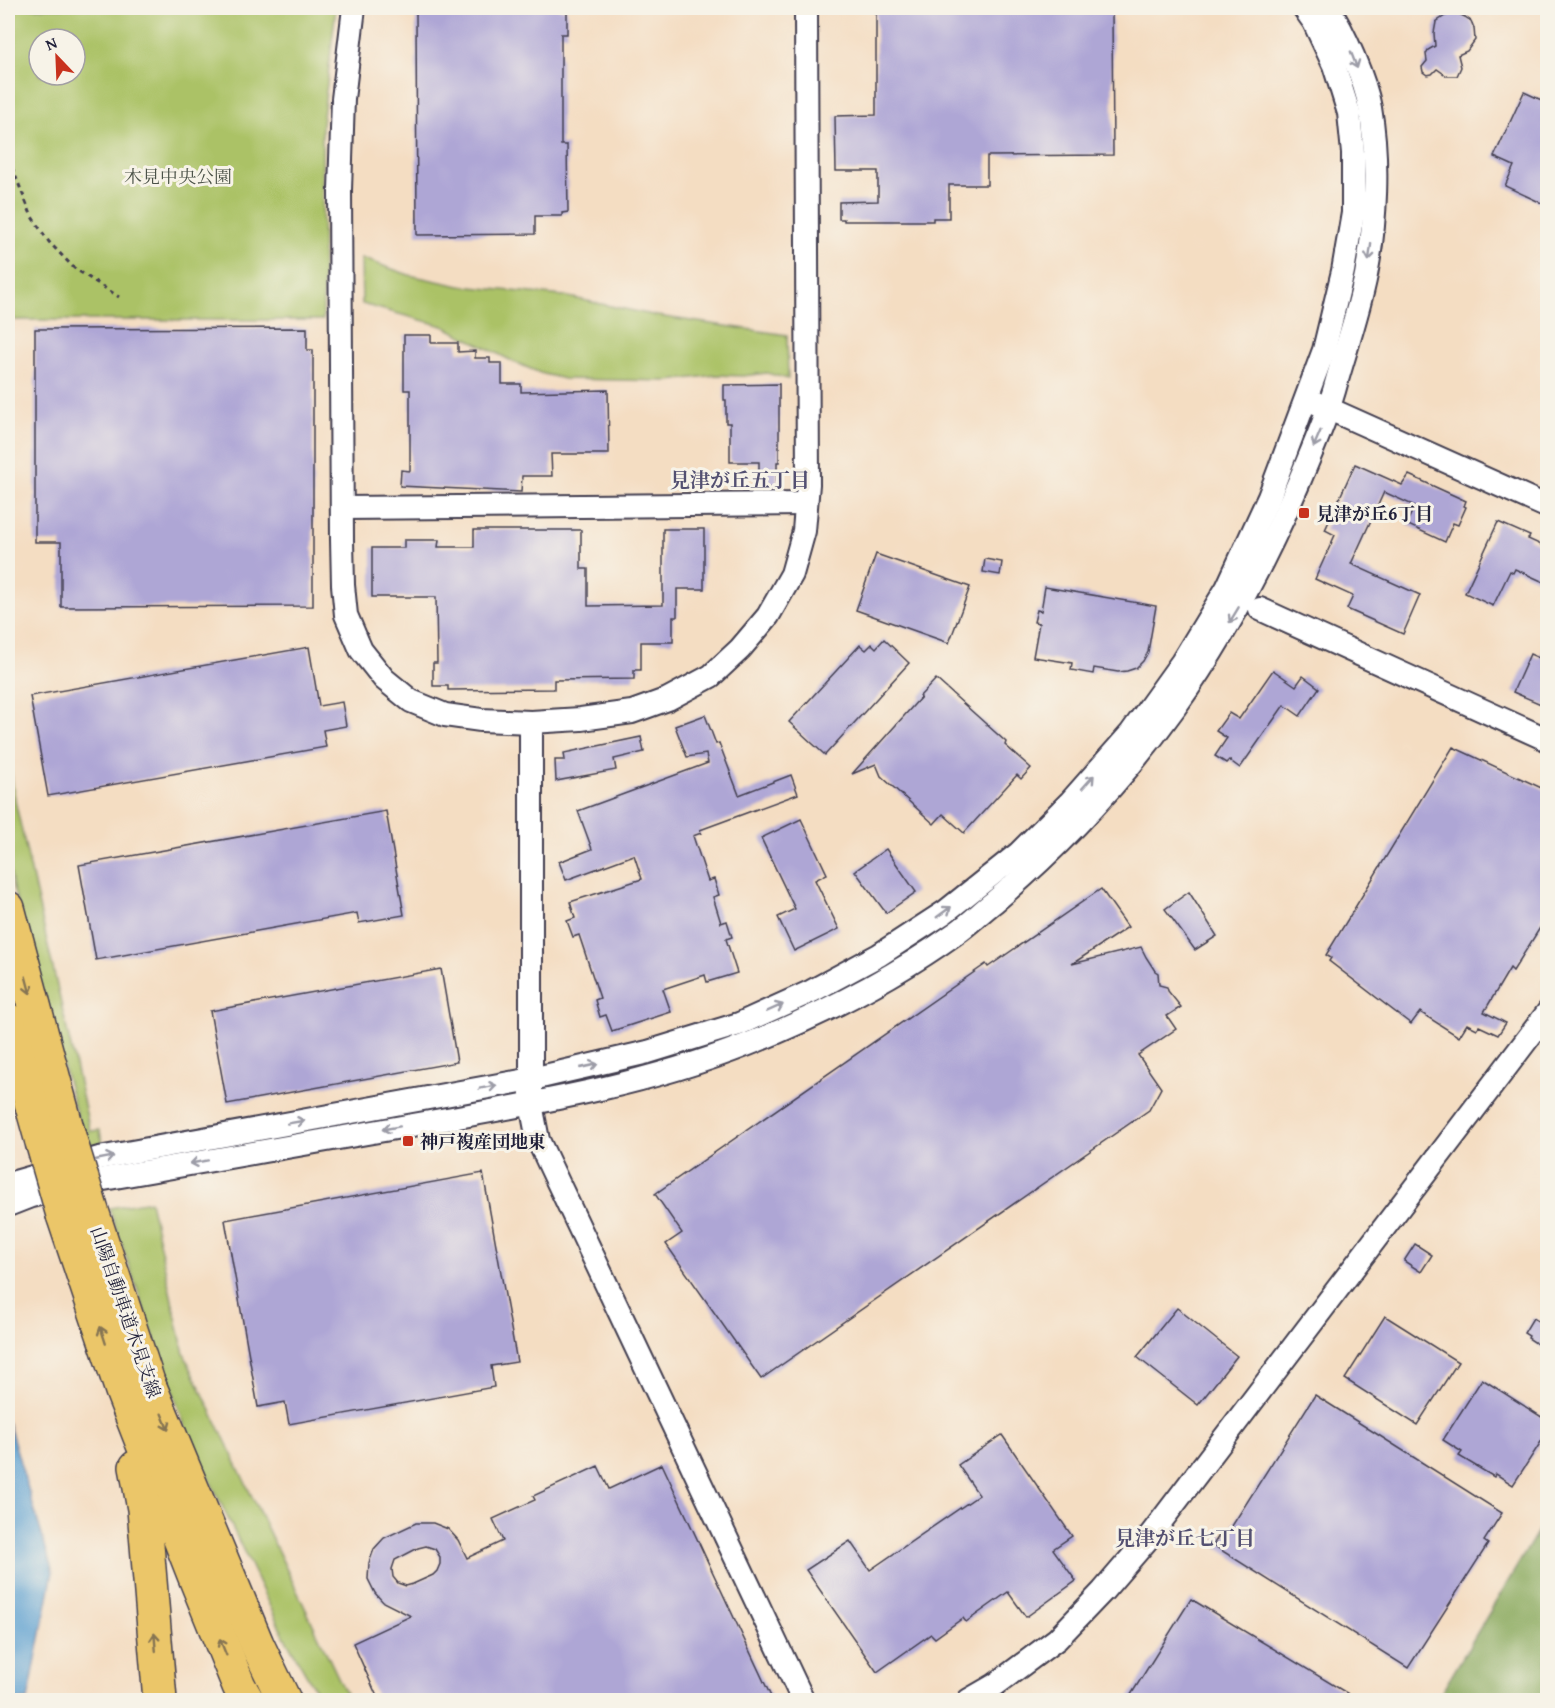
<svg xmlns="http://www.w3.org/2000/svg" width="1555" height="1708" viewBox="0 0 1555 1708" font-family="'Gentium Book Plus','Noto Serif JP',serif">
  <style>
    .green { fill: #abc266; stroke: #667250; stroke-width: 1.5; fill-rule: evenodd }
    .forest { fill: #88a85b; stroke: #55654b; stroke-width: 1.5 }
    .water { fill: #5da0d1; stroke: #406186; stroke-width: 1.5 }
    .building { fill: #aea6d5; fill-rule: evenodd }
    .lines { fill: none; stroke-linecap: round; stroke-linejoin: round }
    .minor-casing { stroke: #423e4f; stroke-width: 26 }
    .highway-casing { stroke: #423e4f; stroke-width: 36 }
    .path { stroke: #423e4f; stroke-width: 3; stroke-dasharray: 4.5 4.5; stroke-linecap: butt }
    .minor { stroke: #fff; stroke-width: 22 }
    .highway { stroke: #ebc669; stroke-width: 33 }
    .highway-bridge-casing { stroke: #423e4f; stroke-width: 36; stroke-linecap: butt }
    .highway-bridge { stroke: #ebc669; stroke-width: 33 }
    .oneway { stroke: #9c9ca7 }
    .oneway2 { stroke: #867452 }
    .poi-dot { fill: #c8321e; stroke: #f7f3e8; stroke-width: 2 }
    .labels { text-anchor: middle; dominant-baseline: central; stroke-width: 6; stroke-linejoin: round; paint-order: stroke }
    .park-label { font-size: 18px; fill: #4b5248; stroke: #f7f3e8 }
    .poi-label { font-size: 18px; font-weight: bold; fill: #22223b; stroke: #f7f3e8; text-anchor: start }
    .street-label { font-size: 18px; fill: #22223b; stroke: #f7f3e8 }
    .neighbourhood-label { font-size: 20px; font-weight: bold; fill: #535071; stroke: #f7f3e8 }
  </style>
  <rect width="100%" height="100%" fill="#f7f3e8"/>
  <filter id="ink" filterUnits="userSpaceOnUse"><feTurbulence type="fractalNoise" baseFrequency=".0167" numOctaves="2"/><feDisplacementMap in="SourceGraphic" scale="12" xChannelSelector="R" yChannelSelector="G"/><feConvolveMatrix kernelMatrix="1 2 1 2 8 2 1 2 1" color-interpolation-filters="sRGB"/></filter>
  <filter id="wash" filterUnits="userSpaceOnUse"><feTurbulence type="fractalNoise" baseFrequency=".008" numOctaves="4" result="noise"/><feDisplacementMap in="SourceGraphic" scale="24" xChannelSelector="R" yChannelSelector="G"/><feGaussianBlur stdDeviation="1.35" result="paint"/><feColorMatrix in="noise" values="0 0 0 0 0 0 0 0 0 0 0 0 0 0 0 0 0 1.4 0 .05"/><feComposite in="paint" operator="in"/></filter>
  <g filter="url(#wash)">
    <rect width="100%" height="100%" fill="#f4ddc2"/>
    <g class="green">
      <path d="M8 8H336L322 125 323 320H8ZM39 39H75V75H39Z"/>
      <path d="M361 258 409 275 460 286 564 296 657 316 787 335 788 379 767 373 743 376 716 375 669 381 564 379 540 373 512 361 443 326 362 304Z"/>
      <path d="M8 753 16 805 90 1131 100 1130 102 1144 86 1148 13 888 8 857Z"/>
      <path d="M150 1201 184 1354 349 1700H321L284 1636 187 1432 109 1208Z"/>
    </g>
    <path class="forest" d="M1547 1516V1700H1437Z"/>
    <path class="water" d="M8 1422 53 1572 28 1700H8Z"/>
    <g id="blocks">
      <g class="building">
        <path d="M416 8H559V9H567V34H561V145H567L568 212 562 213V216H535V234L417 235Z"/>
        <path d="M876 8H1112L1113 155 987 156V185H949V218H933V221H844V219H839V202L878 201V171H836L835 116 876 115Z"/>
        <path d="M1452 14H1459L1465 17 1471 21 1474 28 1475 40 1467 51 1458 55 1461 67 1457 76H1447L1437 69 1432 74 1427 75 1423 72 1422 67 1427 61 1426 54 1428 50 1435 46 1434 33 1436 22 1445 16Z"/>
        <path d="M1524 92 1548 103V206L1505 186 1514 166 1494 157Z"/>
        <path d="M307 328V350H313V606L61 607V542H35V329Z"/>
        <path d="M404 335H431V343H458V352L475 351V358H490V363H502V384H521V392L608 390 609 454H551L552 476H522L521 492 400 486 401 470 410 471V390H404Z"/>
        <path d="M779 384V462H777V488H759V462H730V423H726V400H724V385Z"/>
        <path d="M1355 464 1402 485 1409 475 1466 501 1464 506 1466 507 1458 525 1453 523 1445 542 1406 524 1415 506 1384 492 1351 564 1420 595 1403 634 1347 609 1353 596 1315 579 1335 535 1325 530Z"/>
        <path d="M1498 522 1530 536 1528 539 1548 548V584L1515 569 1513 573 1510 571 1493 606 1465 593Z"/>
        <path d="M663 529H704V589H677V617H673V642H641V670H634V679L554 680V689L448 690V686H433V663H437L436 597H372V548H404V540H439L438 547H474V530H581V569H588V606L663 605Z"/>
        <path d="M876 554 970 587 949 643 856 610Z"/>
        <path d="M985 559 1002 562 1000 575 983 572Z"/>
        <path d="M1045 587 1156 606 1148 652 1143 661 1136 668 1127 671 1118 672 1094 668 1093 674 1071 670 1072 663 1033 657 1039 623 1034 622 1037 610 1041 611Z"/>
        <path d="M884 639 909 663 825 755 789 722 860 645 866 650 872 644 876 648Z"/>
        <path d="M1548 639V707L1513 692 1530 654 1539 658Z"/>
        <path d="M309 647 319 706 342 702 346 726 323 730 326 747 48 796 30 696Z"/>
        <path d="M1273 670 1296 686 1303 676 1319 688 1300 716 1284 705 1240 768 1229 760 1226 763 1215 756 1227 738 1216 731 1229 713 1239 719Z"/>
        <path d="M936 679 1006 742 1005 745 1031 768 1021 779 1017 775 964 833 943 814 934 824 881 776 876 764 852 774 921 697 920 696Z"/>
        <path d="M705 715 716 744 719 743 739 795 791 775 798 794 700 830 701 833 693 836 708 881 714 879 719 895 713 897 721 923 727 921 732 937 726 939 737 973 707 982 705 975 663 989 671 1012 612 1031 606 1015 600 1017 595 1000 600 998 579 935 573 937 567 921 575 918 570 902 642 879 634 855 566 880 559 862 592 849 578 811 708 763 706 754 687 757 675 726Z"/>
        <path d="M641 737 644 752 614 759 616 770 556 781 555 760H565L564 753Z"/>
        <path d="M1453 747 1548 791V907L1540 920 1543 923 1513 971 1510 968 1484 1012 1506 1023 1498 1035 1479 1026 1477 1029 1467 1024 1459 1037 1420 1012 1411 1024 1329 961 1331 958 1326 955Z"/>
        <path d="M386 811 404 915 359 923 357 913 96 960 79 865Z"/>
        <path d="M801 819 827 874 815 880 839 929 794 951 778 917 795 909 761 838Z"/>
        <path d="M886 849 916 892 886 913 855 871Z"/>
        <path d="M1101 889 1128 927 1072 964 1141 947 1146 957 1155 971 1158 973 1159 985 1167 987 1168 991 1181 1007 1167 1016 1176 1029 1138 1055 1161 1088 1149 1110 761 1379 666 1244 682 1233 655 1194 986 964 988 967Z"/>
        <path d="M1189 892 1217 936 1195 950 1165 909Z"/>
        <path d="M441 969 457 1062 227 1104 210 1011Z"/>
        <path d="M483 1173 517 1362 491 1366 494 1387 289 1424 285 1402 258 1407 225 1220Z"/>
        <path d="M1415 1244 1432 1255 1421 1272 1404 1261Z"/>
        <path d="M1177 1308 1237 1356 1198 1405 1137 1357Z"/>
        <path d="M1385 1316 1458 1362 1417 1425 1345 1379Z"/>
        <path d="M1533 1318 1548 1327V1351L1528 1338 1529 1336 1524 1333Z"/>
        <path d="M1482 1379 1548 1421V1431L1513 1485 1496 1474 1494 1477 1459 1456 1462 1452 1443 1440Z"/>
        <path d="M1315 1395 1502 1513 1484 1541 1488 1544 1408 1668 1213 1545 1220 1534 1225 1537Z"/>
        <path d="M1002 1435 1072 1536 1053 1549 1076 1581 1026 1617 1008 1592 966 1622 963 1618 935 1638 931 1634 877 1672 806 1570 850 1541 870 1570 979 1495 958 1465Z"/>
        <path d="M662 1464 773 1701H379L353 1643 411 1616 383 1602 375 1593 368 1579 369 1563 374 1549 384 1538 416 1523H433L448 1529 458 1540 467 1558 503 1541 493 1519 535 1500 533 1496 598 1466 609 1489ZM426 1546 435 1549 440 1557V1564L437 1571 433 1575 413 1584 406 1586 398 1583 393 1577 392 1569 395 1560 418 1548Z"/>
        <path d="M1191 1599 1360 1701H1127Z"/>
      </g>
    </g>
  </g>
  <g filter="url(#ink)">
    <use href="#blocks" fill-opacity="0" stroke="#423e4f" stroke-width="1.5"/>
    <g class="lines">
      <g class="minor-casing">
        <g id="minor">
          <path d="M354 8 343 99 340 190 342 540 343 585 346 615 361 650 384 679 411 701 445 715 481 720 531 722 581 719 632 712 668 699 711 676 740 649 768 616 792 574 804 531 808 484 806 8"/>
          <path d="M1316 403 1548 507"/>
          <path d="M342 508 806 504"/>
          <path d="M1260 609 1548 740"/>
          <path d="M531 722V1104L538 1140 803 1700"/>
          <path d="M8 1184 99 1158 532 1079 648 1052 739 1024 812 991 879 955 945 912 1019 853 1070 802 1131 733 1182 662 1227 588 1269 497 1324 350 1343 271 1353 213V153L1349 113 1334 65 1314 22 1304 8"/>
          <path d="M8 1205 31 1196 98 1180C209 1161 319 1141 430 1122 536 1103 645 1085 746 1045 819 1016 892 979 956 933 969 924 981 912 994 902 1064 843 1122 781 1175 707 1225 637 1265 561 1299 482 1313 448 1328 415 1337 380 1347 345 1359 310 1366 275 1376 223 1379 160 1370 108 1365 80 1344 31 1328 8"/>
          <path d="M969 1700 995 1685 1057 1639 1103 1591 1146 1541 1548 1012"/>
        </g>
      </g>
      <g class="highway-casing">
        <g id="highway">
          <path d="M8 908 69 1136"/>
          <path d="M8 1020 42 1142"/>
          <path d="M91 1208 148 1382 257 1644 284 1700"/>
          <path d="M63 1215 122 1391 194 1575 239 1686 247 1700"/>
          <path d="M136 1467 144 1509 160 1700"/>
        </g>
      </g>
      <g class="path">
        <path d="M8 16V21"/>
        <path d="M8 132 9 160 32 217 49 242 74 268 119 297"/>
      </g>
      <use href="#minor" class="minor"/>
      <use href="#highway" class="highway"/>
      <g class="highway-bridge-casing">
        <g id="highway-bridge">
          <path d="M69 1136 91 1208"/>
          <path d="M42 1142 63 1215"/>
        </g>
      </g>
      <use href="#highway-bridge" class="highway-bridge"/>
    </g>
    <defs><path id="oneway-shaft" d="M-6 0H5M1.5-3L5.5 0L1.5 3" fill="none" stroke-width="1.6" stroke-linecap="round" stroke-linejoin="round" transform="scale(1.5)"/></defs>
    <g class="oneway">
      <use href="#oneway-shaft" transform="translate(1354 60) rotate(69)"/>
      <use href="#oneway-shaft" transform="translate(1370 252) rotate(98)"/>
      <use href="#oneway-shaft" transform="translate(1317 439) rotate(113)"/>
      <use href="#oneway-shaft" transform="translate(1234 615) rotate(121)"/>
      <use href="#oneway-shaft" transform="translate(1088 782) rotate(-48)"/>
      <use href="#oneway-shaft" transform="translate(944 912) rotate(-36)"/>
      <use href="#oneway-shaft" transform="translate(775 1008) rotate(-24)"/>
      <use href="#oneway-shaft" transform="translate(589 1066) rotate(-13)"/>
      <use href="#oneway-shaft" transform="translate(488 1087) rotate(-10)"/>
      <use href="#oneway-shaft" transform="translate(296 1122) rotate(-10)"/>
      <use href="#oneway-shaft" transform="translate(391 1128) rotate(170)"/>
      <use href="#oneway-shaft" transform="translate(105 1158) rotate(-11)"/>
      <use href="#oneway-shaft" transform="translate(199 1162) rotate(170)"/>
    </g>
    <g class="oneway2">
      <use href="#oneway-shaft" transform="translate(28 985) rotate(75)"/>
      <use href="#oneway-shaft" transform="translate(103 1335) rotate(-108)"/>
      <use href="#oneway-shaft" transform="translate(165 1422) rotate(68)"/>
      <use href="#oneway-shaft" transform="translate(155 1642) rotate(-95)"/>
      <use href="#oneway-shaft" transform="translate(223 1647) rotate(-112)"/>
    </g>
  </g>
  <g class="poi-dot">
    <rect x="1298" y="507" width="12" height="12" rx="3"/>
    <rect x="402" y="1135" width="12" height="12" rx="3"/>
  </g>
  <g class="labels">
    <g class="park-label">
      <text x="178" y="176">木見中央公園</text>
    </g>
    <g class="poi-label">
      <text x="1316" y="513">見津が丘6丁目</text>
      <text x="420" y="1141">神戸複産団地東</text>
    </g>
    <g class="street-label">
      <text transform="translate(126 1312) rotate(71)">山陽自動車道木見支線</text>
    </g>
    <g class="neighbourhood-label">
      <text x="740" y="479">見津が丘五丁目</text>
      <text x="1185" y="1537">見津が丘七丁目</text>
    </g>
  </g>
  <rect width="1555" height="1708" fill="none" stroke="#f7f3e8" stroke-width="30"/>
  <g transform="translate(57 57) rotate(337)"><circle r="28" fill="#f7f3e8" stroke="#a29fa3" stroke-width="1.5"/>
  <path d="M0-4.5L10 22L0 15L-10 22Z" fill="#c8321e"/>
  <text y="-9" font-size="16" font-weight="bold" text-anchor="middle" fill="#22223b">N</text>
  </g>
</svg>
